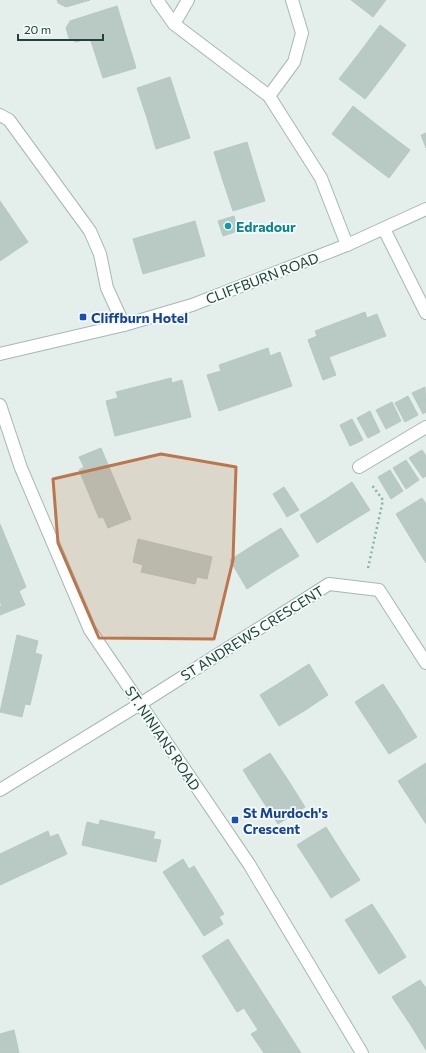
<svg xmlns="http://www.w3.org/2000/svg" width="426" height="1053" viewBox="0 0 426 1053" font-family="Commissioner,sans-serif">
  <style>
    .building { fill: #b9cac4; stroke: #b6c9c3 }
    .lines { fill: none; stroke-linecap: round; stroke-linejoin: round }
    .lane-casing { stroke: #a6b8b3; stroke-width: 14 }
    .street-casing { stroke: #a6b8b3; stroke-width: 14 }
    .path { stroke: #82b6aa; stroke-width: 2.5; stroke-dasharray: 2 3; stroke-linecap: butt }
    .lane { stroke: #fff; stroke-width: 12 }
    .street { stroke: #fff; stroke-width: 12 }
    .marked { fill: #bc764c; fill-opacity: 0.2; stroke: #bc764c; stroke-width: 3; stroke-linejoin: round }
    .culture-dot { fill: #0f9aa8; stroke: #f5fbf9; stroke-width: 1.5 }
    .transit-dot { fill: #1a4fb4; stroke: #f5fbf9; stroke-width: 1.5 }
    .labels { text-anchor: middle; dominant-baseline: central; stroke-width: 3.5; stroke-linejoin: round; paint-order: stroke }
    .culture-label { font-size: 14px; font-weight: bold; fill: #0d838f; stroke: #f5fbf9; text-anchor: start }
    .street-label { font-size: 14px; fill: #21433d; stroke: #f5fbf9 }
    .transit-label { font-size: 14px; font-weight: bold; fill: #164399; stroke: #f5fbf9; text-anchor: start }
  </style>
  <rect width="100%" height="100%" fill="#e4efeb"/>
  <g class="building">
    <path d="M57 0H90L66 7 58 3Z"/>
    <path d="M351 0H386L373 17Z"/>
    <path d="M117 6 136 68 103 78 90 38 76 42 69 38 66 28 70 21Z"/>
    <path d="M380 25 406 45 386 72 360 52Z"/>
    <path d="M360 52 386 72 365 99 339 79Z"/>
    <path d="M170 77 180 108 147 118 137 88Z"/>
    <path d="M353 106 381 128 360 156 332 134Z"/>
    <path d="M180 108 190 138 156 149 147 118Z"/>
    <path d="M381 128 410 150 389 178 360 156Z"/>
    <path d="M426 133V148L421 135Z"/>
    <path d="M247 142 256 172 223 181 214 152Z"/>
    <path d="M256 172 265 201 233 211 223 181Z"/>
    <path d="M0 201 28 242 0 261Z"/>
    <path d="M234 216 238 231 223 236 218 221Z"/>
    <path d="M195 221 205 256 174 265 164 230Z"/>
    <path d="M164 230 174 265 143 274 133 239Z"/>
    <path d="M365 312 367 318 377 314 386 336 329 357 336 375 323 380 308 340 317 336 315 331Z"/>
    <path d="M268 348 270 356 280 352 292 386 219 411 207 375 221 371 219 365Z"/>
    <path d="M171 378 172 383 182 380 191 417 115 436 106 401 118 398 116 392Z"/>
    <path d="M425 387 426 412 423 414 412 393Z"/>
    <path d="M408 396 418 415 405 422 395 403Z"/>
    <path d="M392 402 401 421 386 429 376 410Z"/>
    <path d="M370 411 380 432 368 438 357 418Z"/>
    <path d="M352 419 363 440 350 446 340 425Z"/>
    <path d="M101 448 131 519 108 528 103 517 99 518 79 470 84 467 79 457Z"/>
    <path d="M422 450 426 456V476L423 478 409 458Z"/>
    <path d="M406 460 419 480 406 489 393 468Z"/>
    <path d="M390 470 403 491 391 499 378 477Z"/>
    <path d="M352 482 370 510 344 526 326 499Z"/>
    <path d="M284 487 299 510 287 517 273 494Z"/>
    <path d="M422 498 426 504V533L413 542 396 514Z"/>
    <path d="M326 499 344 526 317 543 300 515Z"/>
    <path d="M0 524 26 587 19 591 25 605 0 615V606H2L0 602Z"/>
    <path d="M281 528 299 556 273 572 255 544Z"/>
    <path d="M426 533V563L413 542Z"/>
    <path d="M138 539 212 557 207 579 197 577 195 584 141 572 143 565 133 562Z"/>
    <path d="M255 544 273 572 247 589 230 560Z"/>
    <path d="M17 635 38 641 35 653 42 655 30 705 25 704 22 717 0 712Z"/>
    <path d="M309 664 328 695 304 711 284 680Z"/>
    <path d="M284 680 304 711 279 726 260 695Z"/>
    <path d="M383 684 400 710 372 728 355 702Z"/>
    <path d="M400 710 417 737 389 754 372 728Z"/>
    <path d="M270 753 288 780 260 797 243 770Z"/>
    <path d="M426 763V800L415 807 398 781Z"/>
    <path d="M288 780 305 807 278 824 260 797Z"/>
    <path d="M426 800V824L415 807Z"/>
    <path d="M100 820 155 832 153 839 161 840 156 862 82 845 87 822 99 825Z"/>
    <path d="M326 827 343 854 314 871 297 845Z"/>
    <path d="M48 831 50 837 58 834 67 854 0 885V854Z"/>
    <path d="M343 854 360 880 331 898 314 871Z"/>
    <path d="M183 859 189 869 194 866 224 914 219 917 223 924 204 936 163 872Z"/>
    <path d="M372 904 389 930 362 947 345 920Z"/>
    <path d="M389 930 406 957 379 974 362 947Z"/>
    <path d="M228 939 301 1053H264L251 1034 258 1030 244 1008 237 1012 202 956Z"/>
    <path d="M420 980 426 988V1014L410 1024 392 997Z"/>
    <path d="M426 1014V1050L410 1024Z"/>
    <path d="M14 1030 19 1053H0V1034Z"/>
  </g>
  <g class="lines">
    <g class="lane-casing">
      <g id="lane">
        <path d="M384 229 426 313"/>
        <path d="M359 467 426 427"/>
      </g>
    </g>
    <g class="street-casing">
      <g id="street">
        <path d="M157 0 174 24 269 96 321 178 347 245"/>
        <path d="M174 24 188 0"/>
        <path d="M269 96 294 62 302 33 292 0"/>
        <path d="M0 115 9 120 90 231 100 254 107 288 124 325"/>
        <path d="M0 354 124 325 192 305 347 245 426 209"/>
        <path d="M0 405 21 468 90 630 249 864 362 1053"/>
        <path d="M0 790 140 704 329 584 379 590 426 663"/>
      </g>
    </g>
    <path class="path" d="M368 568 383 500 371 484"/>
    <use href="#lane" class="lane"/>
    <use href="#street" class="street"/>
  </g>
  <path class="marked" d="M161 454 236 467 233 560 214 639 99 638 58 543 53 479Z"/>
  <circle class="culture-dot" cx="228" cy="226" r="4"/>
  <g class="transit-dot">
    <rect x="79" y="313" width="8" height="8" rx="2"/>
    <rect x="231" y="816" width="8" height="8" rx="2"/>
  </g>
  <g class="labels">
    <g class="culture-label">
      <text x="236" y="226">Edradour</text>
    </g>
    <g class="street-label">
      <text transform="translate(262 278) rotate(-21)">CLIFFBURN ROAD</text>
      <text transform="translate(252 633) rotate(-32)">ST ANDREWS CRESCENT</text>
      <text transform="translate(163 738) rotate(56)">ST. NINIANS ROAD</text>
    </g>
    <g class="transit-label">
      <text x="91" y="317">Cliffburn Hotel</text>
      <text x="243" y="812">St Murdoch's<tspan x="243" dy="16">Crescent</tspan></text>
    </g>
  </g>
  <path d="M18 34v6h85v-6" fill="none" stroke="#21433d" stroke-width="2"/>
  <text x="24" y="34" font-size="12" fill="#21433d" stroke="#f5fbf9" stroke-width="3" paint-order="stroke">20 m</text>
</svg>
